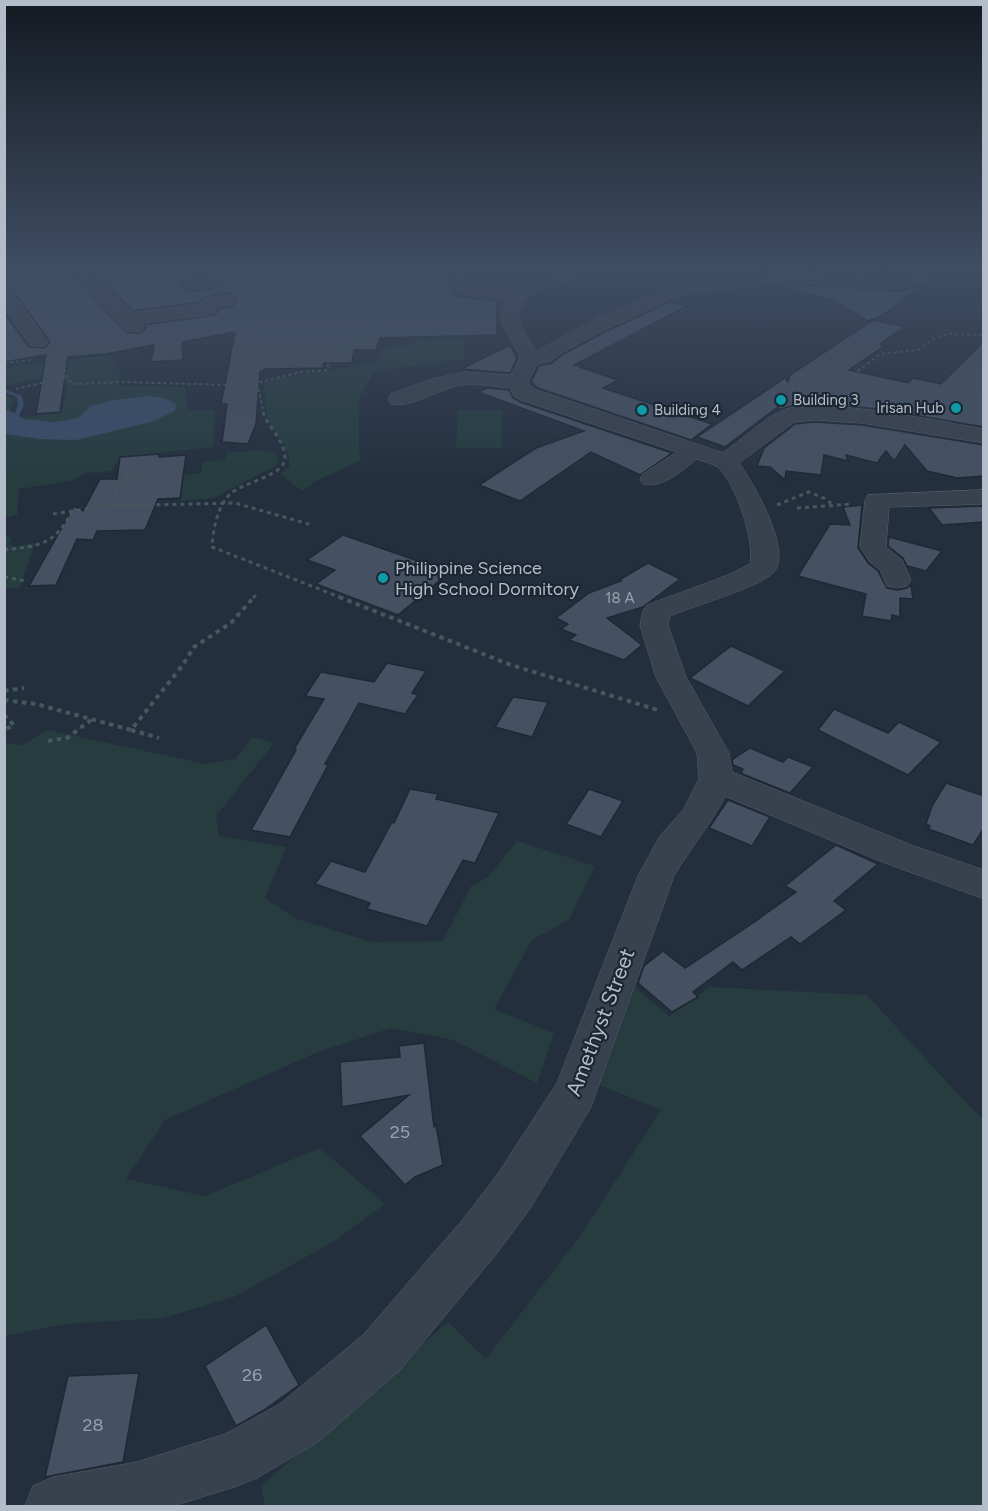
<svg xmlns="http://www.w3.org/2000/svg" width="988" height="1511" viewBox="0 0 988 1511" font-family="Figtree,sans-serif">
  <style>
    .green { fill: #263c3f }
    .water { fill: #394c67 }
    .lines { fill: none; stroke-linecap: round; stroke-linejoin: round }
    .stream { fill: #394c67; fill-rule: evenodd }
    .building { fill: #455162; stroke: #1f2835; stroke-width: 1.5 }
    .minor-casing { stroke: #565f6c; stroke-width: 1 }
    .path-far2 { stroke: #44595c; stroke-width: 2; stroke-dasharray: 3 3; stroke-linecap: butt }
    .path-far1 { stroke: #44595c; stroke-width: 3; stroke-dasharray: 4 4; stroke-linecap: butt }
    .path { stroke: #44595c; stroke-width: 4; stroke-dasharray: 4.5 4.5; stroke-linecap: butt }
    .minor { fill: #38414e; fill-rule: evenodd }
    .culture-dot { fill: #0f9aa8; stroke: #1d2633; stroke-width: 2 }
    .labels { text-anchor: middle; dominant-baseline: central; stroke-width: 4.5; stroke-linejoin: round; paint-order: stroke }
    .far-poi-label { font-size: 15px; fill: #b4bcc9; stroke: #1d2633; text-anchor: start }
    .number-label { font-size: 15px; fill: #98a1af }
    .poi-label { font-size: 18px; fill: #b4bcc9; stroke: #1d2633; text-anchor: start }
    .near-number-label { font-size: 18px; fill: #98a1af }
    .near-street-label { font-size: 21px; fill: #b4bcc9; stroke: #1d2633 }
  </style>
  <rect width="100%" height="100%" fill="#242f3e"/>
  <g class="green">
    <path d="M463 340 464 359 375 371 359 398V450L361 460 316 481 302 491 280 474 290 466C289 447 278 438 270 422 264 411 266 395 264 383L284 377 378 363 384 348 413 346 416 341Z"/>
    <path d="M111 355 120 374V386L185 387 188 410H215L213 447 120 457 111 471 84 473 74 480 19 489 17 515 5 518V395L13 399V404L9 410 21 417 62 413 67 387 59 375C46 377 12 386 5 384L4 368Z"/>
    <path d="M458 410H502V448H456Z"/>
    <path d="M263 450 275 453 279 462 276 466 214 498 181 501 182 483 177 476 202 473V462L226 460V453Z"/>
    <path d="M5 536 13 537 9 544 14 547 35 543 20 588 5 589Z"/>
    <path d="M47 730 206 764 235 759 252 737 274 743 216 816 219 836 286 847 265 898 297 919 372 942 443 941 471 886 488 877 517 841 595 866 569 920 532 940 494 1009 554 1033 537 1083 453 1040 392 1028 318 1052 165 1120 126 1179 205 1196 320 1148 385 1204 333 1242 234 1297 163 1318 65 1324 5 1336V743L22 745Z"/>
    <path d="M635 987 669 1016 710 987 867 995 969 1106 983 1118V1506H265L261 1486 448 1322 486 1359 582 1233 661 1110 600 1085Z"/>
  </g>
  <path class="water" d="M149 396 165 398 176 404 175 411 151 422 76 440 39 439 5 434V410H9L23 419 55 422 78 418 91 406 113 400Z"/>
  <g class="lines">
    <path class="stream" d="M4 389 22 396 24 405 19 416 14 415 18 405 17 397 4 392Z"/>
  </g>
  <g class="building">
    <path d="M26 267H63L127 333H141L146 328 145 325 215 315 219 309 232 306 237 300 234 295 226 293 204 297 200 302 133 311 88 267H218L214 271 184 279 181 285 186 290 193 291 209 289 224 283 243 267H453L448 278 454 293 459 295 458 297 497 300V335L380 338 376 350H354L352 363H324L323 368 266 369 260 372 256 424 248 444 222 442 227 404H221L235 332 182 342 183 360 151 362 154 345 106 354 68 357 60 412 36 414 46 355 4 362V313L29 347 45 348 50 342 12 289 4 287V281Z"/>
    <path d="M819 267H870L897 277 812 271Z"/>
    <path d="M788 284 900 291 923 286 879 317 868 321 832 300 783 287Z"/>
    <path d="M670 302 687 306 574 365 618 380 603 388 712 424 691 440 538 388 531 382 539 366 552 363 562 355 605 332Z"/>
    <path d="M873 320 905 327 880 344 884 346 849 370 908 383 913 378 941 384 984 341V427L879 409 819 404 795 405 777 410 779 406 725 447 697 437 785 378 788 382 790 375Z"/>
    <path d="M510 345 517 358 510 373 461 369Z"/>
    <path d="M487 388 509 390 513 398 520 402 672 453 640 475 591 452 520 501 479 485 536 448 584 431 478 392Z"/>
    <path d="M814 422 862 425 984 445V476L957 478 927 471 905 445 894 461 886 451 877 463 846 455 848 461 824 455 821 475 786 471 785 480 770 467 757 466 764 448 795 424Z"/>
    <path d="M159 454V457L186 455 180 498 158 499 145 530 97 531 93 540 77 539 56 585 29 586 74 506 83 511 100 479H117L120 457Z"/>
    <path d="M862 505 858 548 868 563 878 571 887 588 897 590 907 588 911 585 913 599 900 598V617L892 615 891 621 862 616 866 594 798 576 830 524 850 525 843 507Z"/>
    <path d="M984 506V522L942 525 929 508Z"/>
    <path d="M343 535 450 572 398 615 316 584 335 570 307 560Z"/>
    <path d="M889 537 942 551 926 571 908 566V568L903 558 888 546Z"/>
    <path d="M648 563 680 579 643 607 607 618 642 645 624 660 569 640 576 635 561 629 568 624 556 618 589 593 621 581 619 580Z"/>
    <path d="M731 646 785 671 748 706 690 678Z"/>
    <path d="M387 663 426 671 412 693 418 695 405 714 359 703 325 764 328 765 290 837 251 830 296 750 294 749 324 699 305 696 321 672 374 682Z"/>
    <path d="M513 697 548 702 532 737 495 727Z"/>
    <path d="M834 709 888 733 899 722 941 742 908 775 818 730Z"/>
    <path d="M750 748 783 762 788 757 813 767 790 793 745 775 741 773 743 769 733 765 732 760Z"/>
    <path d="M946 783 984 796V828L973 845 928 829 930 826 926 824 932 806Z"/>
    <path d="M410 789 438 794 436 799 499 813 475 863 463 860 427 926 367 909 370 903 315 884 331 861 365 872 392 822 394 823Z"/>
    <path d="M589 789 623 801 601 837 566 824Z"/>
    <path d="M728 800 770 817 752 846 709 828Z"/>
    <path d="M836 845 878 864 834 901 846 910 800 944 791 937 742 970 733 962 693 992 698 997 672 1012 638 983 644 966 663 951 685 968 750 925 796 892 785 886Z"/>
    <path d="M424 1043 434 1127 436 1125 443 1165 415 1177 405 1185 360 1136 409 1095 342 1107 340 1062 400 1057 399 1046Z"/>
    <path d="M266 1325 299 1385 264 1410 236 1426 205 1366Z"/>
    <path d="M139 1373 123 1462 45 1477 68 1376Z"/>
  </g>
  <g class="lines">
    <g class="minor-casing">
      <g id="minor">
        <path d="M4 267H24L4 279Z"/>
        <path d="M65 267H84L132 313 201 304 204 299 226 295 232 296 235 300 232 304 217 307 214 313 207 315 141 323 144 327 141 331H127Z"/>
        <path d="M222 267H241C230 281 204 292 186 288L183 284 186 280 215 273Z"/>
        <path d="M456 267H473L468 277 470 285 482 288 519 287 569 267H590C572 290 504 284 522 328 525 336 532 344 537 351L590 322 677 284 788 272 898 279 926 267H946L934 278 900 289 788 282 681 294 604 330 561 353 551 361 537 364 528 382 531 387 537 390 723 453C741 440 759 423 779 412 812 394 943 422 984 429V443L862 423 814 420 794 422 739 463C753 482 794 553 773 573 756 589 695 605 670 616L668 625 686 677 729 753 732 772 911 845 984 870V899L885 863 725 796C711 825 690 848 674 876L591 1107 531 1207 498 1252 400 1370 318 1442 257 1478 237 1486 173 1506H25L33 1486 53 1477 137 1462 225 1434 280 1404 364 1334 464 1218 497 1175 557 1083 638 876 660 836 684 809 699 779 697 753 656 677 640 625 643 611 647 605 728 575 750 564C755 541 736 485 719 468 714 464 704 462 697 459 682 470 663 489 643 484L640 479 643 474 677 452 521 400 514 396 510 388C495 387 478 383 463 385 441 387 411 409 391 404L388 399 391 394 432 379 465 372 511 375 520 358C511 336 492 322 506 298H482L456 292 450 277Z"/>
        <path d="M4 289 10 290 45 338 48 342 45 346H31L4 308Z"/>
        <path d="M984 490V504L889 507 886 547 902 560 911 580 907 586 897 588 887 586 880 570 870 562 860 547 865 500 868 495Z"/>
      </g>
    </g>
    <g class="path-far2">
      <path d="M248 280 289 285"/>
      <path d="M250 300 256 301 263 298"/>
      <path d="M326 306 334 291 332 276 343 267"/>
      <path d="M240 354 331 353 344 346 367 341 375 321 388 304 462 310"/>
      <path d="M45 360 61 362 69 381 75 384 124 382 228 385 257 383 300 372 327 370 331 353"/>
      <path d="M4 363 30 360"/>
      <path d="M257 383 264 414"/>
      <path d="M561 383 577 374 578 366"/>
      <path d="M16 389 67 377"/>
      <path d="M829 393 880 354 918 350 933 339 948 334 984 335"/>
    </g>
    <g class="path-far1">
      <path d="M263 412C268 427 285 441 285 458 284 477 241 482 229 495 217 508 213 530 212 547L342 598"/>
      <path d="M118 505 114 491 116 484 135 474 149 473"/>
      <path d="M777 505 809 492 826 499 834 506"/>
      <path d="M797 508 852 504"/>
      <path d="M53 514 105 506 235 503 312 525"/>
      <path d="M4 550C39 546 55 545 72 511"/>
      <path d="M4 577 27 581"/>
      <path d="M253 598 256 595"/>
    </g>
    <g class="path">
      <path d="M339 597 511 665 658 710"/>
      <path d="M4 691 24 688"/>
      <path d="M4 700 36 704 131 730 182 666 194 647 231 623 254 597"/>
      <path d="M4 715 14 725 4 730"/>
      <path d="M131 730 159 738"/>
      <path d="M48 741 67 738 91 720"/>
    </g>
    <use href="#minor" class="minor"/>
  </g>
  <linearGradient id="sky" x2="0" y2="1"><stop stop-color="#141a22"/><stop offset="0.56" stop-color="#3f4d63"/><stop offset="1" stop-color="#3f4d63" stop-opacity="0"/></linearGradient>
  <rect width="988" height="479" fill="url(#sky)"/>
  <g class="culture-dot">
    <circle cx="781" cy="400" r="6"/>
    <circle cx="956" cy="408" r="6"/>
    <circle cx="642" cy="410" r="6"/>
    <circle cx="383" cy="578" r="6"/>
  </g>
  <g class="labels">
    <g class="far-poi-label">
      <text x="793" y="400">Building 3</text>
      <text x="944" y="408" text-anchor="end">Irisan Hub</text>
      <text x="654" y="410">Building 4</text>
    </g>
    <g class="number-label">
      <text x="620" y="598">18 A</text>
    </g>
    <g class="poi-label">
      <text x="395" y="568">Philippine Science<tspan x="395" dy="21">High School Dormitory</tspan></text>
    </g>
    <g class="near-number-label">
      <text x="400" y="1132">25</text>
      <text x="252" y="1375">26</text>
      <text x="93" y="1425">28</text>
    </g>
    <g class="near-street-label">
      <text transform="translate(600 1022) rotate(-69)">Amethyst Street</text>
    </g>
  </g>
  <rect width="988" height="1511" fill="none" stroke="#b4bcc9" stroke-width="12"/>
</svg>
